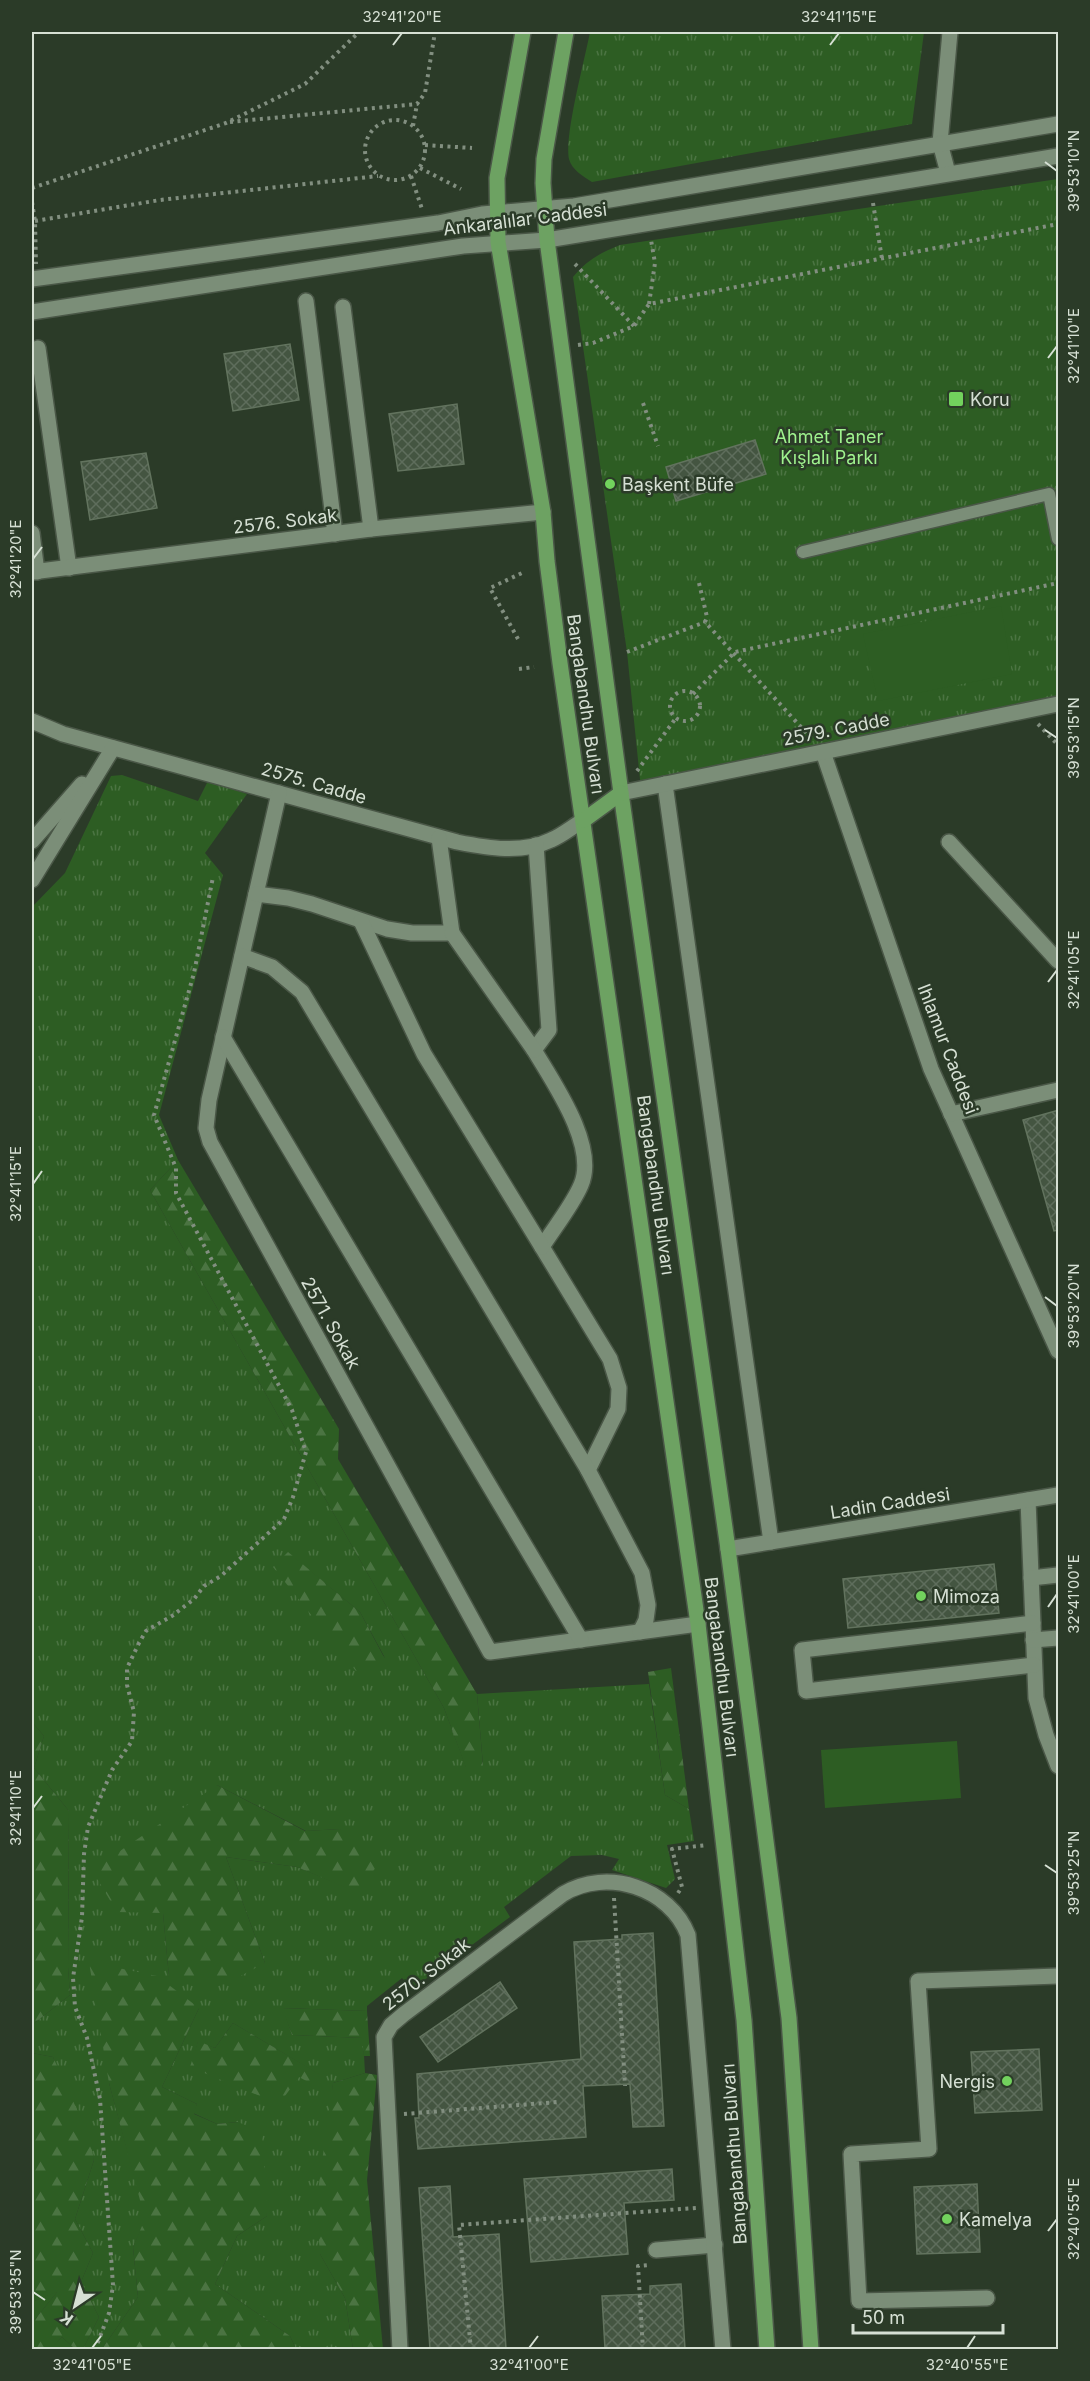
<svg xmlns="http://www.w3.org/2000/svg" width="1090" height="2381" viewBox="0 0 1090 2381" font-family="Inter,sans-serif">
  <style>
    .grass { fill: url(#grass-tufts); fill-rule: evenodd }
    .forest { fill: url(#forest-firs) }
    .pitch { fill: #2d5d23 }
    .building { fill: url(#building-cross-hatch); stroke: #62735e; stroke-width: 1.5 }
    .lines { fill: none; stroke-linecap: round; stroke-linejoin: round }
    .service-casing { stroke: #4a5747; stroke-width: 15 }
    .minor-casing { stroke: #4a5747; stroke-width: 18 }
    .secondary-casing { stroke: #4a5747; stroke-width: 18 }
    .primary-casing { stroke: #4a5747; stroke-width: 18 }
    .path { stroke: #828f80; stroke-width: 4; stroke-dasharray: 3 4.5; stroke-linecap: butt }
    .service { stroke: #7b8e78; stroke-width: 12 }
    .minor { stroke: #7b8e78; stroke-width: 15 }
    .secondary { stroke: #7b8e78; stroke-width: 15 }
    .primary { stroke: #6da262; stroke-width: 15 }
    .ticks { fill: none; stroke: #d6e0d4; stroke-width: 2 }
    .poi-dot { fill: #72d25d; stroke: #2b3b28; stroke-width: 2 }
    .labels { text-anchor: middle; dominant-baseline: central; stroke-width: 5; stroke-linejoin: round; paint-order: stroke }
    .street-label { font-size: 18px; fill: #d6e0d4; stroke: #2b3b28 }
    .poi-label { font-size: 18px; fill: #d6e0d4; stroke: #2b3b28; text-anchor: start }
    .park-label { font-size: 18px; fill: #9ff28e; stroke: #2b3b28 }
    .neatline { fill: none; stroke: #d6e0d4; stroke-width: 2 }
    .ticks-label { font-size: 15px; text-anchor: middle; fill: #d6e0d4 }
  </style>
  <defs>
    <pattern id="grass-tufts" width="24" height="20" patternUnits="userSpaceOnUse" patternTransform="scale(1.5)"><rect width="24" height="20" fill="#2d5d23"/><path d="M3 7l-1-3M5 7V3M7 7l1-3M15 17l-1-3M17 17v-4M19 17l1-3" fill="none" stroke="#4b7442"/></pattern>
    <pattern id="forest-firs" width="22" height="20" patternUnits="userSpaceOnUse" patternTransform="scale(1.5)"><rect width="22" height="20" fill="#2d5d23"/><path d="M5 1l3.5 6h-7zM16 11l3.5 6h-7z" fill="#4b7442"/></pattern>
    <pattern id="building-cross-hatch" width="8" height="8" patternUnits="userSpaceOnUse" patternTransform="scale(1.5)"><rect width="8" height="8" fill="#445541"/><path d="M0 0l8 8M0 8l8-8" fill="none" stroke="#5e6d5c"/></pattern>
  </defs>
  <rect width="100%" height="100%" fill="#2b3b28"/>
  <g class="grass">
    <path d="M590 32H924L912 124 592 182C583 176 572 170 569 159 564 136 585 59 590 32Z"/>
    <path d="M1058 179V704L641 789 627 652 573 277C587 260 600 253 620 245Z"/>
    <path d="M122 775 198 801 208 781 247 794 205 853 223 875 159 1115 178 1160 150 1190 444 1708 466 1767 483 1765 477 1694 649 1684 665 1795 689 1809 694 1841 667 1845 675 1879 666 1888 612 1870 619 1859 602 1855 571 1856 504 1907 510 1917 412 1989 402 1978 367 2006V2011L283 2008 292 2035 363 2038 365 2073 333 2083 320 2254 345 2298 353 2349H296L290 2336 215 2284 237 2236 267 2216 238 2122 217 2124 193 2113 197 2104 162 2087 199 2008 109 2083 146 2219 133 2247 138 2297 102 2349H83L99 2317 81 2282 93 2253 75 2219 94 2160 53 2057 32 2053V2025L70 1995 68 1967 69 1811 34 1768 44 1736 32 1722V907L65 873 111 776ZM287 1552 360 1612 385 1658ZM217 1785 306 1831 340 1829 358 1892 297 1867 226 1857 265 1963 169 1977 163 1913ZM233 2023 320 2075V2076L300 2077 191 2067 198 2042 215 2048Z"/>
    <path d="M58 2291 32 2323V2302Z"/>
    <path d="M62 2337 75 2349H50Z"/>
  </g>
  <g class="forest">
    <path d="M178 1160 339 1429 338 1459 477 1694 483 1766 466 1768 444 1708 150 1190Z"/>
    <path d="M288 1552 360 1612 385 1659 356 1671 273 1567Z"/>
    <path d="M671 1668 689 1809 665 1795 648 1672Z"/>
    <path d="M32 1722 44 1736 34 1768 69 1811 68 1967 70 1995 32 2025Z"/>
    <path d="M217 1785 305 1831 340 1829 376 1867 358 1893 297 1867 226 1857 265 1963 229 1982 169 1977 163 1913 117 1912 92 1870Z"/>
    <path d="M89 1962 157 1976 199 2008 162 2087 197 2104 194 2114 217 2124 238 2122 262 2132 267 2216 237 2236 215 2284 290 2336 296 2349H102L138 2297 133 2247 145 2219 109 2083Z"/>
    <path d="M282 2008 367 2011 370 2056H364L362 2038 292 2035Z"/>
    <path d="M233 2023 321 2075 312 2084 299 2077 279 2104 190 2067 198 2041 215 2048Z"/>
    <path d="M32 2053 53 2057 89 2136 94 2160 75 2219 93 2253 81 2282 99 2317 83 2349H75L62 2337 51 2349H32V2323L57 2292 32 2302Z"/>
    <path d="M365 2073 377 2075 367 2180 383 2349H353L345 2298 320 2254 316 2205 333 2083Z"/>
  </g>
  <g class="pitch">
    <path d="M1001 606 1012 674 878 701 863 634Z"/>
    <path d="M957 1741 961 1798 825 1808 821 1750Z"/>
  </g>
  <g class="building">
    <path d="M290 344 299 400 233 411 224 354Z"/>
    <path d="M457 404 464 464 398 471 389 414Z"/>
    <path d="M755 440 766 474 676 501 666 467Z"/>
    <path d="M146 453 157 508 90 520 81 462Z"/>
    <path d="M1059 1110V1230L1054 1231 1023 1120Z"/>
    <path d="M994 1564 999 1613 848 1628 843 1579Z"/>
    <path d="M653 1933 664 2126 633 2127 630 2084 583 2086 586 2137 418 2149 415 2118H419L417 2074 581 2059 574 1942 622 1939V1935Z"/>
    <path d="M500 1982 517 2008 438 2062 420 2037Z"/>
    <path d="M1039 2049 1042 2110 975 2113 971 2052Z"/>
    <path d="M672 2169 674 2200 624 2203 628 2254 531 2262 524 2179Z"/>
    <path d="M977 2184 980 2252 917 2254 914 2187Z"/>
    <path d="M450 2186 453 2237 499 2234 506 2349H430L419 2188Z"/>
    <path d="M681 2284 685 2349H605L602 2296 650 2294V2286Z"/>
  </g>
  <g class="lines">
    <g class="service-casing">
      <path id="service" d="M803 552 1049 494 1058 539"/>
    </g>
    <g class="minor-casing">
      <g id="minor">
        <path d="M940 143 950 32"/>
        <path d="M306 301 335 534"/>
        <path d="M343 307 371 529"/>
        <path d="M38 348 69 568"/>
        <path d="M32 533 37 572"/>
        <path d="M32 572 371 529 543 512"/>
        <path d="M32 721 63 734 457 842C488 848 522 854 551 840 563 835 573 826 584 820"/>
        <path d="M823 752 931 1069 1058 1351"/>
        <path d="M665 784 771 1542"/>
        <path d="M279 793 209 1100 206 1128 210 1142 490 1652 698 1624"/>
        <path d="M621 793 1058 704"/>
        <path d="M32 841 82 784"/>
        <path d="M949 842 1058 961"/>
        <path d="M536 845 549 1030 534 1050C553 1082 598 1146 581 1185 572 1206 554 1228 542 1247L610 1359 619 1388 618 1409 588 1470"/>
        <path d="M32 880 113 748"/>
        <path d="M256 894 288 898 312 904 387 929 412 933H452L439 838"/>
        <path d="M361 921 424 1054 542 1247"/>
        <path d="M452 933 534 1050"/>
        <path d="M242 956 272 967 302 992 588 1470 642 1573 648 1605 646 1620 640 1632"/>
        <path d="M223 1037 581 1640"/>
        <path d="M951 1114 1058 1090"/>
        <path d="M1028 1500 1036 1698 1046 1735 1058 1766"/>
        <path d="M728 1549 1058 1495"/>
        <path d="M1031 1578 1058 1575"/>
        <path d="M1033 1623 802 1650 806 1691 1034 1665"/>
        <path d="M1033 1640 1058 1638"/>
        <path d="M656 2250 715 2245"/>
        <path d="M987 2298 859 2301 851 2154 929 2149 918 1981 1058 1976"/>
        <path d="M400 2350 384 2037 391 2025 404 2014 563 1894C607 1867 670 1888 688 1935L723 2350"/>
      </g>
    </g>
    <g class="secondary-casing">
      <g id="secondary">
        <path d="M940 143 948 173"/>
        <path d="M32 279 438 223 482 214 574 206 1058 124"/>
        <path d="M32 312 463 246 547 240 1058 156"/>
      </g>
    </g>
    <g class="primary-casing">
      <g id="primary">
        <path d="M523 32 497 178 498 242 543 512 547 561 560 663 698 1624 744 2020 767 2350"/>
        <path d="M566 32 544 159 543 183 547 240 621 793 728 1549 789 2018 811 2350"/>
        <path d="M584 820 621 793"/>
      </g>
    </g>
    <g class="path">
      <circle cx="395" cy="150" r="30"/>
      <path d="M230 122 417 104 425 93 435 32"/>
      <path d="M413 126 417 104"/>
      <path d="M425 145 472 148"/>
      <path d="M420 168 461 189"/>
      <path d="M411 176 422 209"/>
      <path d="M32 188 226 123 305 84 359 32"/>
      <path d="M32 202 35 221 36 264"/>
      <path d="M873 203 882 259"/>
      <path d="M35 221 160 200 378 176"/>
      <path d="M575 264 634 326"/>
      <path d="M649 304 655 263 651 240"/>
      <path d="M578 345 593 343 634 326 649 304 1058 224"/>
      <path d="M643 403 658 446"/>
      <path d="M699 583 707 617 705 622 811 738"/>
      <path d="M518 639 490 588 522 573"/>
      <path d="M627 652 705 622"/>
      <path d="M519 669 534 667"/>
      <circle cx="685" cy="706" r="15"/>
      <path d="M693 694 735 652 1058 583"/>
      <path d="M1038 724 1058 745"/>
      <path d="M637 771 676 718"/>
      <path d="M678 1893 682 1887 672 1849 707 1845"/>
      <path d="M614 1898 625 2086"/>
      <path d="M404 2114 558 2102"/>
      <path d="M95 2350 109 2313 113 2285 100 2099 87 2038 75 2007 73 1978 82 1917 84 1854 88 1827 112 1770 132 1741 134 1712 127 1685V1668L139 1643 146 1631 172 1616 194 1599 204 1586 221 1576 284 1519 293 1497 306 1452 292 1410 176 1193V1168L154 1115 194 973 213 877"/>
      <path d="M471 2350 459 2225 696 2208"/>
      <path d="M643 2350 638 2266 649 2265"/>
    </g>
    <use href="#service" class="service"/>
    <use href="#minor" class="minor"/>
    <use href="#secondary" class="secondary"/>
    <use href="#primary" class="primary"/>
  </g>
  <path class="ticks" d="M393 45 402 33M830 45 839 33M1045 162 1057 171M1048 358 1057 346M33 559 42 547M1045 730 1057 738M1048 982 1057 970M33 1184 42 1171M1045 1297 1057 1306M1048 1607 1057 1594M33 1808 42 1796M1045 1865 1057 1873M1048 2231 1057 2219M33 2292 45 2300M92 2348 101 2336M529 2348 538 2336M967 2348 975 2336"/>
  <g class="poi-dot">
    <rect x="948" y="391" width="16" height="16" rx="3"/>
    <circle cx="610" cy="484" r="6"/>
    <circle cx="921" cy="1596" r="6"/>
    <circle cx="1007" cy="2081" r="6"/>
    <circle cx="947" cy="2219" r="6"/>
  </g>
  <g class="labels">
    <g class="street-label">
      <text transform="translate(525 219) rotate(-7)">Ankaralılar Caddesi</text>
      <text transform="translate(285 521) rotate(-7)">2576. Sokak</text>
      <text transform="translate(586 704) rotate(82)">Bangabandhu Bulvarı</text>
      <text transform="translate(836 729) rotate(-11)">2579. Cadde</text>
      <text transform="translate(314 783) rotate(16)">2575. Cadde</text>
      <text transform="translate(948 1049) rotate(69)">Ihlamur Caddesi</text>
      <text transform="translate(656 1185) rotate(82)">Bangabandhu Bulvarı</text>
      <text transform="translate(331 1323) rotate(61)">2571. Sokak</text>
      <text transform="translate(890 1503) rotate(-9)">Ladin Caddesi</text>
      <text transform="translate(722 1667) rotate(83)">Bangabandhu Bulvarı</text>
      <text transform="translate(426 1974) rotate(-38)">2570. Sokak</text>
      <text transform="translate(734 2154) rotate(-94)">Bangabandhu Bulvarı</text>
    </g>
    <g class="poi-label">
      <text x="970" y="399">Koru</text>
      <text x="622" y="484">Başkent Büfe</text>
      <text x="933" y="1596">Mimoza</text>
      <text x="995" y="2081" text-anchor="end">Nergis</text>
      <text x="959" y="2219">Kamelya</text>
    </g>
    <g class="park-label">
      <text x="829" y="436">Ahmet Taner<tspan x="829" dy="21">Kışlalı Parkı</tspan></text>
    </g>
  </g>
  <rect width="1090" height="2381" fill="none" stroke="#2b3b28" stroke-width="66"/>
  <g transform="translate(75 2306) rotate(215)" stroke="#2b3b28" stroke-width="4.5" paint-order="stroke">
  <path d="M0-4.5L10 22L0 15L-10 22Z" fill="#d6e0d4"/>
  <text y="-9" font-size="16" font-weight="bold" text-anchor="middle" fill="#d6e0d4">K</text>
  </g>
  <path d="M853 2324v9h150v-9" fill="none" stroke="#d6e0d4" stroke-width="3"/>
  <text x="862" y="2324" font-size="18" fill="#d6e0d4" stroke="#2b3b28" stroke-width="4.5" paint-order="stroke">50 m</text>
  <rect x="33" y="33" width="1024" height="2315" class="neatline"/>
  <g class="ticks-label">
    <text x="402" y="22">32°41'20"E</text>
    <text x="839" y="22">32°41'15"E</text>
    <text transform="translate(1074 171) rotate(-90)" y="5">39°53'10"N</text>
    <text transform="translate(1074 346) rotate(-90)" y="5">32°41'10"E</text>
    <text transform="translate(16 559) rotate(-90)" y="5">32°41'20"E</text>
    <text transform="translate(1074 738) rotate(-90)" y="5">39°53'15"N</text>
    <text transform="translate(1074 970) rotate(-90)" y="5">32°41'05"E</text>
    <text transform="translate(16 1184) rotate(-90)" y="5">32°41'15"E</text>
    <text transform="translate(1074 1306) rotate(-90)" y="5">39°53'20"N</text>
    <text transform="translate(1074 1594) rotate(-90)" y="5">32°41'00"E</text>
    <text transform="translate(16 1808) rotate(-90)" y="5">32°41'10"E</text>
    <text transform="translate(1074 1873) rotate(-90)" y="5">39°53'25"N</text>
    <text transform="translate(1074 2219) rotate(-90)" y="5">32°40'55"E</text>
    <text transform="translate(16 2292) rotate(-90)" y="5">39°53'35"N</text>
    <text x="92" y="2370">32°41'05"E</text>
    <text x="529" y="2370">32°41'00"E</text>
    <text x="967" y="2370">32°40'55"E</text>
  </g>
</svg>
